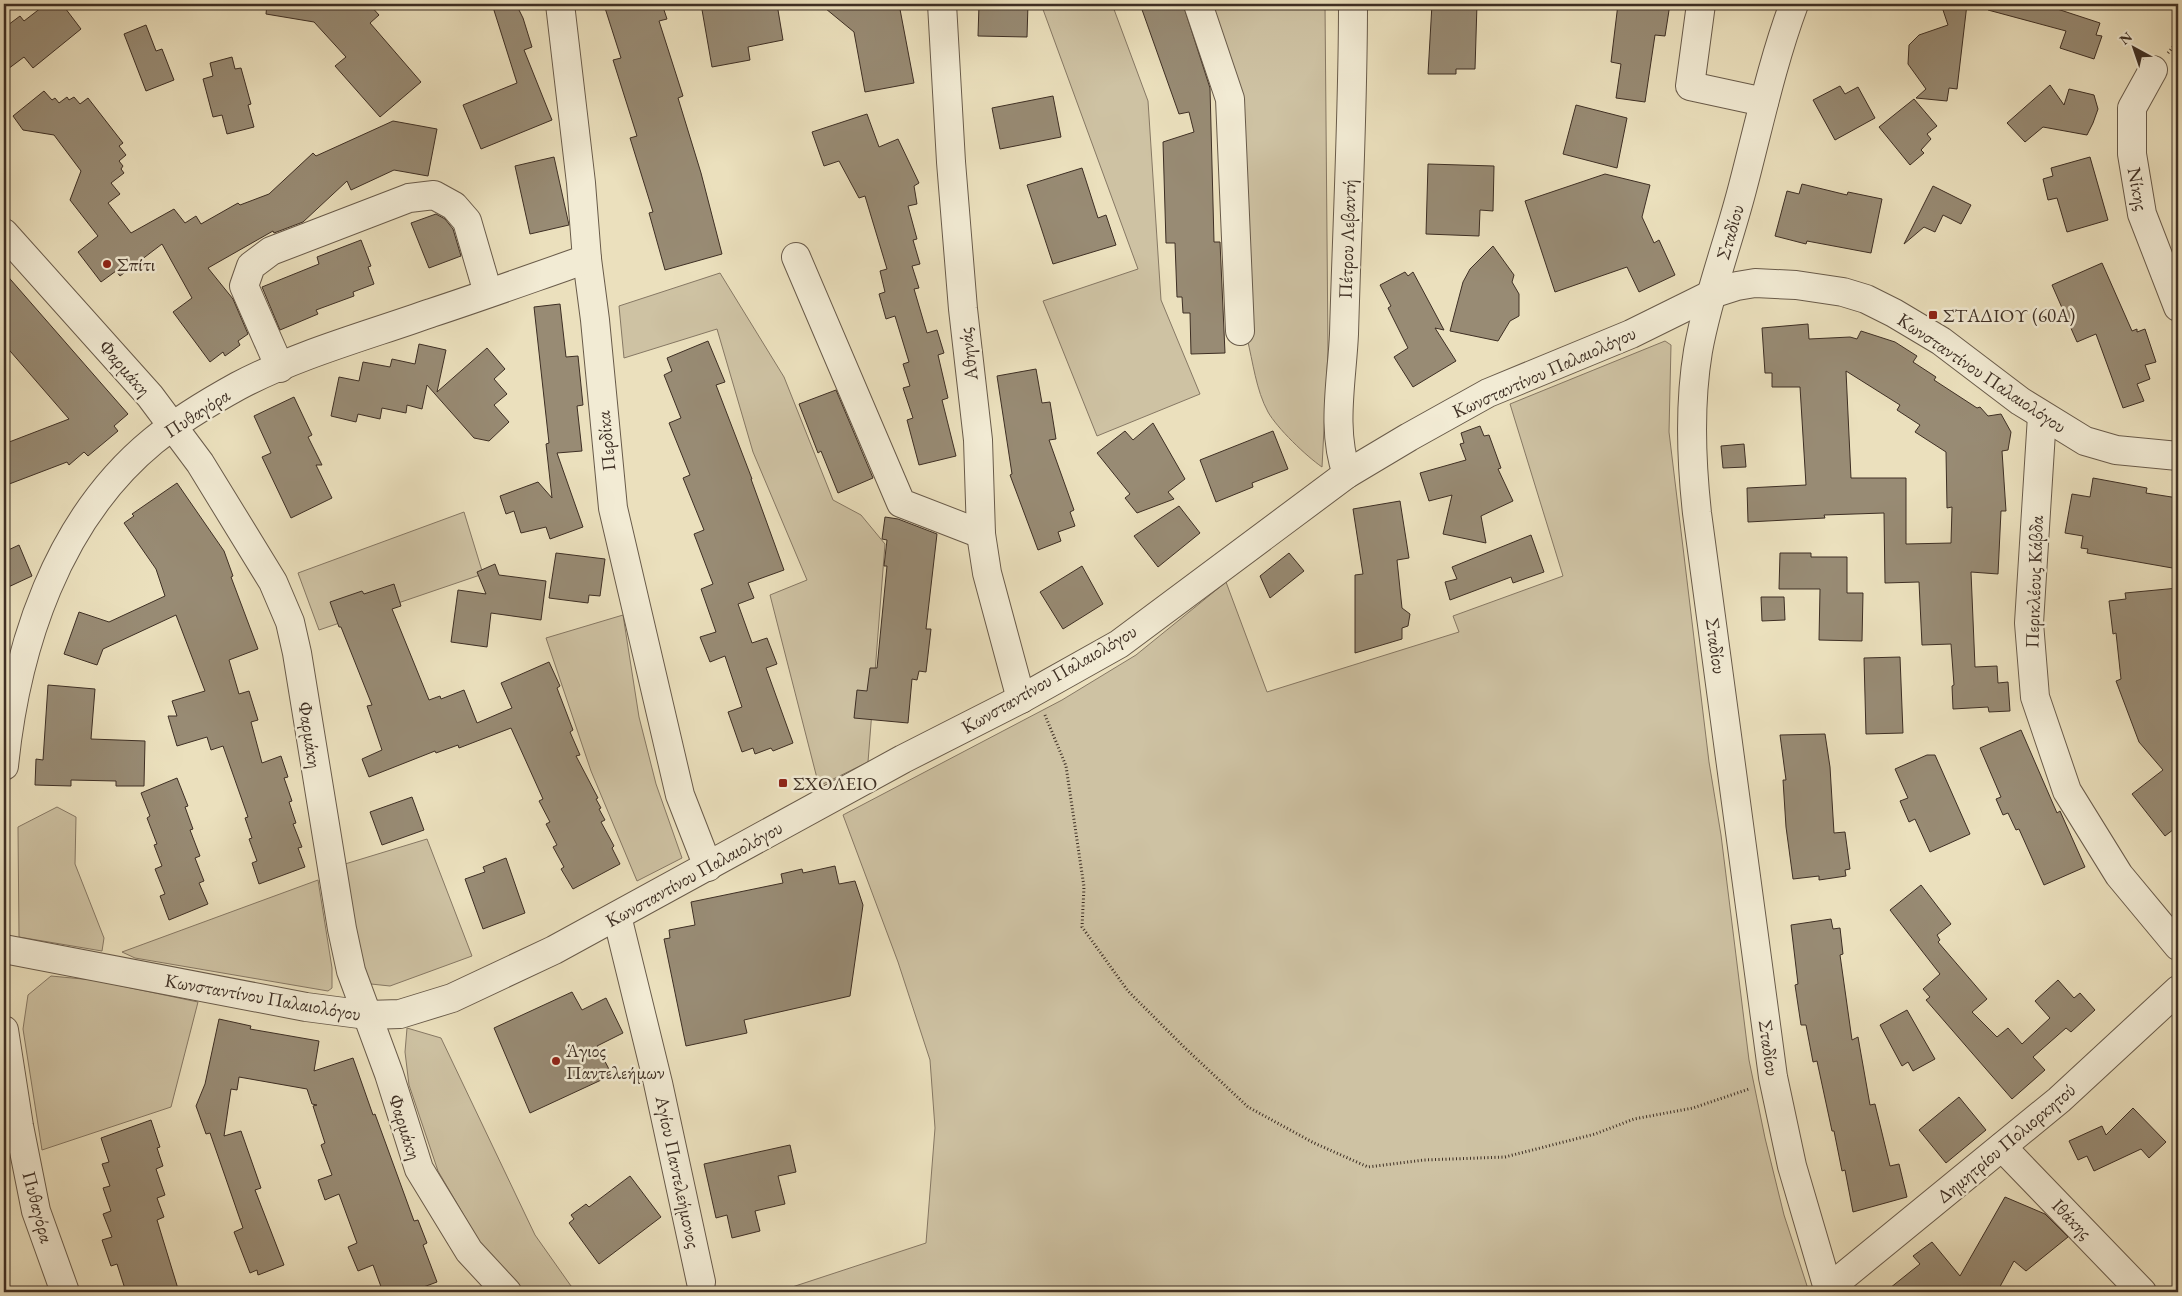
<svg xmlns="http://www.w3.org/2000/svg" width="2182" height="1296" viewBox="0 0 2182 1296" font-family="'EB Garamond',serif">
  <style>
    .green { fill: #cec2a3; stroke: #867864 }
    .building { fill: #988b74; stroke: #3e2f24; fill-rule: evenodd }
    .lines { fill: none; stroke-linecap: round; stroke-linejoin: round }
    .minor-casing { stroke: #695b4a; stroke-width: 30 }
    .path { stroke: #3e2f24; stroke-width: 3; stroke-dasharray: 1 2.5; stroke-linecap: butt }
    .minor { stroke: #f2ebd4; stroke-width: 28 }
    .poi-dot { fill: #8f2418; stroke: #f2ebd4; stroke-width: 2 }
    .labels { text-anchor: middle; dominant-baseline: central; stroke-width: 5; stroke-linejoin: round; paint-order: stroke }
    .street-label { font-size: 19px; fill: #3e2f24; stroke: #f2ebd4 }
    .poi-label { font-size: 19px; fill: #3e2f24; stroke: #f2ebd4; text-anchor: start }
  </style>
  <rect width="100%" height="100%" fill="#ebe0bd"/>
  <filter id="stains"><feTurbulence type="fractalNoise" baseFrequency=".004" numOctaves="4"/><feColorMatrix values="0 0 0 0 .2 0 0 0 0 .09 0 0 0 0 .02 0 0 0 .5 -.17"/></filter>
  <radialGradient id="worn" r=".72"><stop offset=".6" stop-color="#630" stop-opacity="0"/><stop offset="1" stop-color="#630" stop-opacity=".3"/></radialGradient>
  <g class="green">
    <path d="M1041 4H1112L1148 101 1161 300 1200 394 1097 436 1043 301 1138 269Z"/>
    <path d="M1208 4H1325L1328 352 1322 467C1306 456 1277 428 1268 412 1256 390 1253 362 1247 338Z"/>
    <path d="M720 273 784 377 833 500 861 515 885 544 868 762 819 786 770 595 807 580 753 452 717 329 624 358 619 306Z"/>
    <path d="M1665 341 1671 345 1669 432 1709 762 1721 835 1749 1060 1765 1138 1784 1215 1809 1292H777L926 1243 935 1128 930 1060 898 962 843 815 1062 700 1136 655 1226 582 1267 692 1459 632 1453 616 1563 576 1510 404Z"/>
    <path d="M464 512 483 574 319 630 298 573Z"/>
    <path d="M623 615 639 717 656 784 682 858 637 881 591 771 546 638Z"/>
    <path d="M57 807 76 817 75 864 104 938 102 951 19 937 18 827Z"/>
    <path d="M427 839 472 956 390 986 371 984 361 963 345 864Z"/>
    <path d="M318 880 332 968V988L328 991 135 958 122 952Z"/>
    <path d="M51 976 93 980 198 1002 171 1107 42 1150 23 1029 28 995Z"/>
    <path d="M407 1028 441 1038 535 1235 571 1286 579 1292H523L483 1248 438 1171 409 1085 405 1052Z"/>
  </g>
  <g class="building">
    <path d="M46 4H62L81 29 33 68 24 57 4 72V28L20 16 24 21Z"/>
    <path d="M267 4H369L379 15 370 23 421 82 380 117 335 66 346 57 314 22 266 14Z"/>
    <path d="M492 4H516L523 18 532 47 524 50 552 120 481 149 463 105 517 83Z"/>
    <path d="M618 4H662L667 19 659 21 683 96 678 98 701 173 722 254 665 270 649 213 653 212 630 138 637 136 613 60 621 58 605 8Z"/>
    <path d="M701 4H777L783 40 748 47 750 60 712 67Z"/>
    <path d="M820 4H899L914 83 865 92 854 32Z"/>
    <path d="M979 4H1028L1027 37 978 36Z"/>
    <path d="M1140 4H1183L1210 88 1214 242H1220L1225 353 1191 354 1190 313H1183L1182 297H1177L1175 243H1166L1163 142 1194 132 1189 112 1179 114Z"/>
    <path d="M1432 4H1477L1475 69H1456V74H1428Z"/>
    <path d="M1618 4H1670L1665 36 1655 35 1645 102 1616 98 1621 64 1611 62Z"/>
    <path d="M1941 4H1967L1957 89 1949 88 1947 101 1916 98 1926 89 1908 64 1909 45 1919 35 1948 25Z"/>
    <path d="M1988 4H2042L2100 23 2096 35 2102 36 2094 59 2060 48 2066 31 1988 10Z"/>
    <path d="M146 25 156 51 162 49 174 80 146 91 124 34Z"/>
    <path d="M232 57 235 69 241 68 251 104 248 105 254 127 227 134 222 115 213 117 203 79 213 76 210 63Z"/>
    <path d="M2050 85 2064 105 2069 89 2094 95 2098 109 2093 123 2087 135 2043 127 2025 142 2007 123Z"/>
    <path d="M1840 86 1845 94 1858 87 1875 118 1835 140 1813 100Z"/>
    <path d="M44 91 52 100 55 98 59 103 67 97 69 100 74 97 80 104 88 98 123 143 119 146 126 155 119 161 123 166 121 169 124 173 111 183 120 194 108 203 131 233 174 209 185 223 196 216 201 224 238 203 240 205 269 194 313 153 316 156 393 121 437 129 428 176 394 170 351 190 347 181 303 222 274 233 273 231 208 268 233 299 248 334 238 341 240 345 225 356 223 352 210 362 173 312 192 298 162 244 120 276 116 271 101 282 78 252 98 236 70 200 81 171 54 135 23 130 13 116Z"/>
    <path d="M1053 96 1061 137 1000 149 992 108Z"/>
    <path d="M1914 99 1937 126 1927 134 1931 139 1921 150 1924 153 1910 165 1879 127Z"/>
    <path d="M1576 105 1627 118 1617 168 1563 154Z"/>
    <path d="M867 114 879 147 898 139 919 183 914 186 917 204 908 206 917 239 913 240 920 264 912 266 919 288 914 289 927 333 937 330 944 353 938 355 948 398 942 400 956 456 919 465 907 420 913 418 903 388 910 386 903 364 909 362 895 316 886 319 879 294 885 292 880 271 887 269 865 196 859 198 839 161 824 166 812 132Z"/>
    <path d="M554 157 569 225 530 234 515 166Z"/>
    <path d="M2090 157 2108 220 2067 232 2057 198 2048 200 2043 179 2053 176 2051 168Z"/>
    <path d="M1428 164 1494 166 1493 211 1480 210 1479 236 1426 234Z"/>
    <path d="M1082 168 1098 218 1106 215 1116 245 1053 264 1027 185Z"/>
    <path d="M1605 174 1650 185 1642 217 1654 243 1659 240 1675 275 1639 292 1627 267 1555 292 1525 201Z"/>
    <path d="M1802 184 1847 195 1848 192 1882 199 1871 253 1807 241 1806 244 1775 236 1787 191 1799 194Z"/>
    <path d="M1933 186 1971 205 1961 224 1943 215 1935 232 1924 227 1904 244Z"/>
    <path d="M436 214 445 219 453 229 461 256 429 268 411 223Z"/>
    <path d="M361 240 371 266 368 267 374 284 353 292 354 296 316 310 318 314 280 330 262 287 319 264 317 257Z"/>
    <path d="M1493 246 1514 275 1512 282 1519 294V316L1510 321 1498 341 1450 331 1463 282 1470 269Z"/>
    <path d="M2102 263 2132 331 2137 329V332L2145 329 2156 362 2145 365 2150 379 2137 384 2144 401 2123 408 2096 334 2077 342 2052 285Z"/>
    <path d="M4 272 128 414 114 426 118 431 88 456 84 452 69 465 67 462 4 486V444L69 419 4 344Z"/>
    <path d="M1405 272 1408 276 1413 272 1444 330 1435 328 1456 361 1413 387 1394 357 1408 348 1388 308 1391 306 1380 285Z"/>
    <path d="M560 304 566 357 578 356 583 405 577 406 582 451 557 453 583 527 550 539 546 527 521 533 514 511 506 514 500 496 538 482 552 498 546 444 549 443 534 307Z"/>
    <path d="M1808 324 1809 339 1850 337 1857 339 1861 331 1895 342 1917 356 1913 362 1936 377 1934 380 1977 408 1980 407 1988 416 2001 414 2011 432 2008 450 2002 451 2006 511H2001L1998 574 1971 572 1975 667 1997 666 1998 683 2008 682 2010 711 1989 712 1988 707 1953 709 1952 686 1954 685 1951 644 1922 645 1919 582 1885 583 1884 513 1824 515 1825 518 1748 522 1747 488 1806 485 1800 387H1772V373H1765L1762 328ZM1846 371 1900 405 1897 410 1920 425 1915 432 1946 452 1947 508 1952 507 1951 543 1906 544V478H1851Z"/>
    <path d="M708 341 725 382 716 385 752 479H751L784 570 748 583 754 598 738 604 752 643 767 638 777 664 766 668 793 743 773 751 771 748 755 754 753 748 742 752 728 712 742 707 725 656 710 662 700 637 716 632 701 589 713 584 694 534 704 530 683 478 690 475 669 423 681 418 664 375 672 371 667 358Z"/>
    <path d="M419 344 446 350 437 392 487 348 505 369 494 379 507 394 494 405 509 422 489 441 474 438 427 385 422 409 407 405 406 413 382 408 380 419 358 414 356 422 331 416 339 377 359 381 363 362 390 367 392 359 415 364Z"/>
    <path d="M1036 369 1042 403 1050 402 1056 439 1049 440 1074 510 1070 512 1075 526 1058 532 1061 541 1038 550 1010 475 1012 474 997 376Z"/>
    <path d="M836 390 873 478 838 493 821 451 818 453 799 404Z"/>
    <path d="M294 397 312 435 308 437 322 465H316L332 498 291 518 262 457 271 453 254 416Z"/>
    <path d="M1153 423 1185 479 1168 492 1174 499 1137 513 1125 498 1130 494 1097 453 1125 431 1133 440Z"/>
    <path d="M1480 426 1484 436 1489 435 1501 468 1498 469 1513 501 1481 516 1486 543 1443 534 1452 495 1429 501 1420 473 1466 460 1460 444 1464 443 1461 433Z"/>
    <path d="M1273 431 1288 469 1252 483 1253 487 1216 502 1200 460Z"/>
    <path d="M1744 444 1746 467 1723 468 1721 446Z"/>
    <path d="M2093 478 2147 488 2146 493 2178 498V569L2087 553 2088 549 2081 548 2083 536 2065 533 2072 494 2090 497Z"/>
    <path d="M177 483 224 551 233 576 231 577 258 649 229 660 239 694 249 691 258 720 251 722 262 763 281 756 288 777 284 778 292 801 289 802 296 823 293 824 302 847 298 848 305 867 259 884 252 863 257 861 249 839 252 838 245 818 248 817 223 746 211 750 207 737 177 746 168 716H177L172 701 205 691 176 615 103 649 97 665 64 654 79 612 109 622 165 596 156 569 124 523 134 516 132 514Z"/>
    <path d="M1400 501 1409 558 1397 560 1402 608 1410 614 1408 626 1402 628V639L1355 653V575L1363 574 1353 509Z"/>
    <path d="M1179 506 1200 533 1158 567 1134 536Z"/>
    <path d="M885 517 898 519 937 534 926 629H931L926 672 919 671 917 680 912 679 908 723 854 718 857 690 867 691 870 668H877L887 566H884L887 540 882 539Z"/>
    <path d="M1531 535 1544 572 1513 583 1511 577 1450 600 1445 582 1457 579 1452 567Z"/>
    <path d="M19 545 32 576 4 589V552Z"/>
    <path d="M556 553 605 559 600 596 589 595 588 603 549 598Z"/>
    <path d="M1289 553 1304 571 1270 598 1260 576Z"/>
    <path d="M1780 553H1811V557H1847V593H1863L1862 641 1819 640 1820 589H1779Z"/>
    <path d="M495 564 499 575 546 581 541 620 491 613 487 647 451 642 458 590 486 594 477 572Z"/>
    <path d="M1082 566 1103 604 1063 629 1040 592Z"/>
    <path d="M394 584 401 606 392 609 429 700 440 696 441 699 464 690 477 723 512 708 501 683 549 662 560 686 557 688 573 730 570 732 580 755 576 756 598 798 596 799 601 808 599 809 605 820 601 822 614 846 612 848 620 864 573 889 561 869 564 867 553 847 557 845 546 824 550 822 539 801 543 799 511 728 459 748 458 745 436 753 435 751 369 777 362 759 382 750 367 706 372 705 341 627H339L330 602 362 591 364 594Z"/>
    <path d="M2178 588V826L2165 836 2132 794 2163 770 2139 742 2116 681 2121 679 2116 633 2113 634 2109 601 2126 599 2125 593Z"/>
    <path d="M1761 597H1784L1785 620 1762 621Z"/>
    <path d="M1900 657 1903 733 1866 734 1864 658Z"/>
    <path d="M48 685 95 689 91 739 145 741 144 786H116V781L71 780V786L35 785 36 759 43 760Z"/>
    <path d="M2021 730 2057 813 2060 811 2085 867 2044 885 2019 829 2016 830 2008 813 2003 815 1996 799 2001 797 1980 748Z"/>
    <path d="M1825 734 1830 767 1834 833 1845 832 1850 869 1845 870 1846 876 1819 880V876L1793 879 1786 827 1783 780H1786L1780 735Z"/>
    <path d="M1927 755H1935L1970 834 1930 852 1915 819 1909 822 1900 801 1908 798 1895 769Z"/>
    <path d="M177 778 188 806 185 807 193 829 190 830 200 856 195 858 204 881 199 883 208 904 169 920 160 896 165 894 155 869 162 866 154 845 157 844 147 818 150 816 141 793Z"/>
    <path d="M412 797 424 830 382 845 370 812Z"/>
    <path d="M506 858 525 913 483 929 465 879 485 872 483 867Z"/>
    <path d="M835 866 839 884 855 881 863 905 850 996 744 1020 747 1033 686 1046 664 939 670 938 669 930 695 925 691 902 783 883 781 874 802 869 803 873Z"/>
    <path d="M1921 885 1951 924 1937 935 1940 940 1938 942 1987 999 1972 1012 1997 1037 2008 1028 2022 1044 2050 1018 2035 1001 2058 980 2074 998 2080 993 2095 1010 2071 1032 2066 1028 2033 1057 2045 1070 2012 1099 1926 1000 1930 997 1923 989 1940 974 1890 910Z"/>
    <path d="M1831 919 1833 929 1840 928 1843 954 1840 955 1852 1040 1858 1037 1870 1105 1875 1104 1890 1166 1899 1164 1907 1197 1853 1212 1845 1170 1842 1171 1834 1131H1832L1817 1061 1813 1062 1806 1025H1801L1795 985 1798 984 1791 925Z"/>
    <path d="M572 992 582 1010 606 998 623 1033 597 1046 612 1075 530 1113 494 1028Z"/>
    <path d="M1907 1010 1935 1059 1913 1071 1908 1062 1902 1066 1880 1025Z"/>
    <path d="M219 1019 251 1026 250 1029 319 1041 314 1071 353 1058 373 1115 375 1114 414 1221 418 1220 427 1243 423 1245 437 1282 410 1292H383L373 1265 358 1271 348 1247 357 1243 339 1194 325 1200 318 1180 332 1175 321 1145 325 1143 313 1106 317 1105 312 1104 307 1089 239 1077 237 1090 231 1089 224 1136 241 1131 261 1188 255 1190 284 1265 258 1275 257 1270 250 1273 234 1232 243 1228 210 1133 206 1134 196 1106 205 1084Z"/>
    <path d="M1959 1097 1986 1130 1946 1163 1919 1130Z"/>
    <path d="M2133 1108 2166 1142 2149 1158 2141 1149 2094 1171 2087 1156 2078 1160 2069 1141 2102 1126 2106 1135Z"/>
    <path d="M151 1120 160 1147 157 1148 163 1166 156 1169 165 1195 157 1198 164 1217 157 1220 179 1292H126L117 1264 111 1266 102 1240 112 1237 103 1214 111 1211 103 1188 110 1186 102 1164 109 1162 101 1138Z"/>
    <path d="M790 1145 796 1172 778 1176 785 1204 755 1211 760 1231 732 1238 727 1215 716 1218 704 1164Z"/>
    <path d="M630 1176 661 1217 599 1264 569 1223 574 1219 571 1215 586 1204 589 1207Z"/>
    <path d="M2005 1197 2045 1214 2068 1237 2026 1271 2014 1261 1997 1292H1885L1920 1264 1913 1256 1932 1242 1960 1276Z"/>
  </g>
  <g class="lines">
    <g class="minor-casing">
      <g id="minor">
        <path d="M560 4 581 183 587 259 595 320 613 508 680 795 708 867"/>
        <path d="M942 4 951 162 963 309 978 440 981 534 987 573 1021 699"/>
        <path d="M1198 4 1230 99 1240 331"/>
        <path d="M1701 4 1690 86 1764 102"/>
        <path d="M1794 4C1772 63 1759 125 1743 186 1729 241 1708 295 1698 351 1689 405 1691 459 1697 513L1773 1077 1792 1166 1829 1292"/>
        <path d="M2153 70 2132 108V154L2142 214 2178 307"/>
        <path d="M4 233 150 396 200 463 273 582 290 622 297 653 342 929 351 971 389 1074 419 1169 469 1251 507 1292"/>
        <path d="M796 257 901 503 981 534"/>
        <path d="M280 368 244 286 251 266 271 251 409 198 434 195 454 206 467 221 488 293"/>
        <path d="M2042 416 2029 623 2035 697 2067 791 2119 875 2178 946"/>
        <path d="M1347 474C1331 430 1342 380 1344 334 1347 224 1353 114 1353 4"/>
        <path d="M4 766C16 647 57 520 153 441 179 420 209 402 238 386 299 354 366 336 431 313 483 296 535 277 587 259"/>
        <path d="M617 916 658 1083 701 1282"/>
        <path d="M4 949 306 1007 367 1015 400 1014 452 998 554 950 903 759 1021 699 1119 644 1347 474 1409 437 1488 393 1631 334 1712 294 1737 286 1755 283 1796 285 1843 292 1866 299 1894 313 1941 341 2020 401 2085 441 2116 450 2178 456"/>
        <path d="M4 1030 19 1126 36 1211 65 1292"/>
        <path d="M2002 1147 2142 1292"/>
        <path d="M1828 1289 2059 1100 2178 990"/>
      </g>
    </g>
    <g class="path">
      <path d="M2168 53 2178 41"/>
      <path d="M1045 715 1066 766 1084 887 1082 927 1128 991 1184 1047 1248 1107 1314 1143 1368 1167 1424 1160 1505 1157 1595 1134 1634 1119 1693 1108 1749 1089"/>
    </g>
    <use href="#minor" class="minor"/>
  </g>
  <g class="poi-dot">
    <circle cx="107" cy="264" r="5"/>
    <rect x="1928" y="310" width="10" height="10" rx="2.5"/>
    <rect x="778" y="778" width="10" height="10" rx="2.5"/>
    <circle cx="556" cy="1061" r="5"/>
  </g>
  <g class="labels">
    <g class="street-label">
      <text transform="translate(2138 189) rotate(79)">Νίκης</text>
      <text transform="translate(1730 232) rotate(-74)">Σταδίου</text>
      <text transform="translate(1347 239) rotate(-88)">Πέτρου Λεβαντή</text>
      <text transform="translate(968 354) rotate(-97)">Αθηνάς</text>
      <text transform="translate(125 368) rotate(49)">Φαρμάκη</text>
      <text transform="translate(1544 372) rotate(-24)">Κωνσταντίνου Παλαιολόγου</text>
      <text transform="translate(1982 373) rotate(34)">Κωνσταντίνου Παλαιολόγου</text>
      <text transform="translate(197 413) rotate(-33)">Πυθαγόρα</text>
      <text transform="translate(606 441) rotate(-96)">Περδίκα</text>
      <text transform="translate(2034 582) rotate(-88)">Περικλέους Κάβδα</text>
      <text transform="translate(1716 646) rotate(82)">Σταδίου</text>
      <text transform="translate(1049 679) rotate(-30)">Κωνσταντίνου Παλαιολόγου</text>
      <text transform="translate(310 735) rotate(81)">Φαρμάκη</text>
      <text transform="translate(694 874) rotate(-29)">Κωνσταντίνου Παλαιολόγου</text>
      <text transform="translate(263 997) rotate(10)">Κωνσταντίνου Παλαιολόγου</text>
      <text transform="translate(1769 1048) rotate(82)">Σταδίου</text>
      <text transform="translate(405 1127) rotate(72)">Φαρμάκη</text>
      <text transform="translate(2006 1143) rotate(-40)">Δημητρίου Πολιορκητού</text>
      <text transform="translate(678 1172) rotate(78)">Αγίου Παντελεήμονος</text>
      <text transform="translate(38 1207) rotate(75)">Πυθαγόρα</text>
      <text transform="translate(2072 1219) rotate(46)">Ιθάκης</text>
    </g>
    <g class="poi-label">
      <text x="117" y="264">Σπίτι</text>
      <text x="1943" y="315">ΣΤΑΔΙΟΥ (60A)</text>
      <text x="793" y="783">ΣΧΟΛΕΙΟ</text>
      <text x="566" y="1050">Άγιος<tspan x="566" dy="22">Παντελεήμων</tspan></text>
    </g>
  </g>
  <rect width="2182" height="1296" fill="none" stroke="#ebe0bd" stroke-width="20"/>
  <rect x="5" y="5" width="2172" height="1286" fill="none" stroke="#3e2f24" stroke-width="2.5"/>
  <rect x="10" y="10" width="2162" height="1276" fill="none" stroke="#3e2f24"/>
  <g transform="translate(2134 48) rotate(320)" stroke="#f2ebd4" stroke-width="4" paint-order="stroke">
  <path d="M0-4L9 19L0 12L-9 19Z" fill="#3e2f24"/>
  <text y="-8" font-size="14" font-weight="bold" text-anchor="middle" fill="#3e2f24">N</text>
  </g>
  <rect width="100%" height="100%" filter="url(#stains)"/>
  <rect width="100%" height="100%" fill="url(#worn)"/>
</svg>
